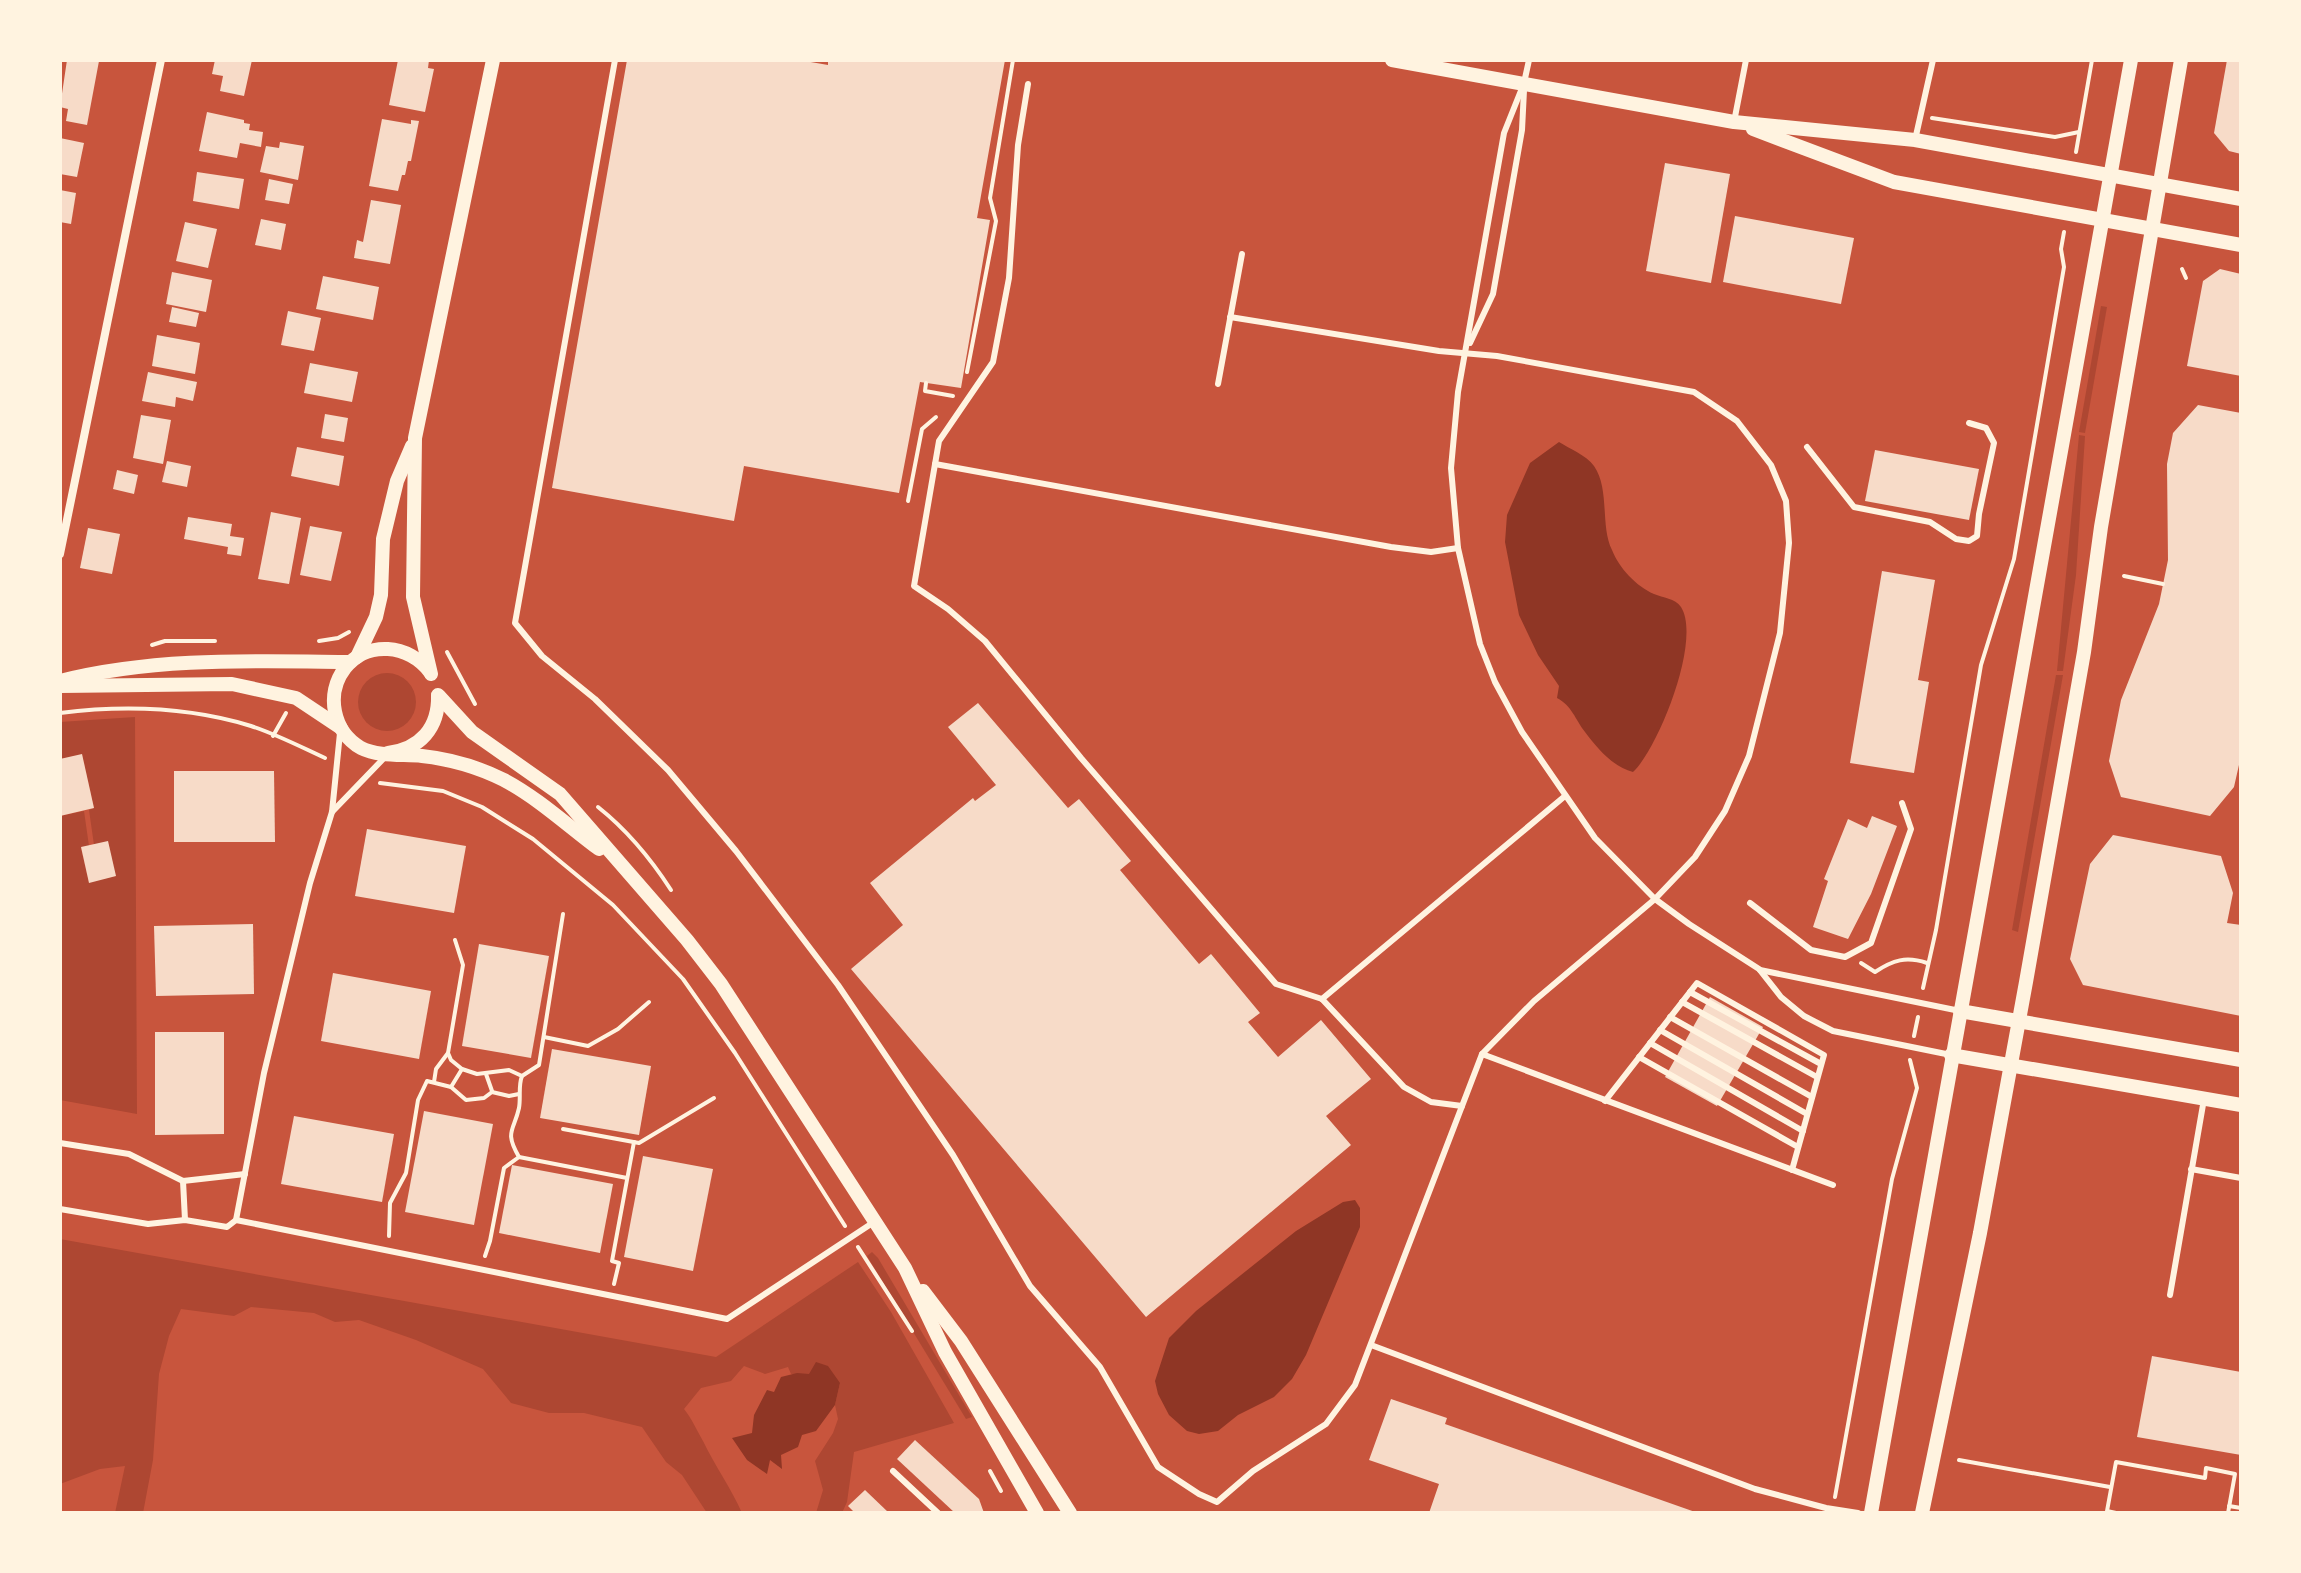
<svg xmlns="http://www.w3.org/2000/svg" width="2301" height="1573" viewBox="0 0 2301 1573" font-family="'Fira Sans Condensed',sans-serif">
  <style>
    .green { fill: #ae4732 }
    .water { fill: #8f3625 }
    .building { fill: #f7dbc8 }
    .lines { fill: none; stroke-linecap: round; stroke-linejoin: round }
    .path { stroke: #fff3e0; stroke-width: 4 }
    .service { stroke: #fff3e0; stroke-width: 6 }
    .minor { stroke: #fff3e0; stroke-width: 8 }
    .tertiary { stroke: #fff3e0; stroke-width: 14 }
  </style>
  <rect width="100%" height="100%" fill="#c8553d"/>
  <g class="green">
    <path d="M2101 306 2107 307 2085 433 2079 432Z"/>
    <path d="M2079 435 2085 436 2076 575 2063 671H2057Z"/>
    <circle cx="387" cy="702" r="29"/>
    <path d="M2056 675H2063L2018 932 2012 930Z"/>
    <path d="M135 717 137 1114 60 1100V816L84 811 89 846 81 848 89 882 116 876 94 845 89 810 94 808 82 755 60 759V722Z"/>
    <path d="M60 1239 716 1357 858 1262 891 1312 954 1423 854 1452 847 1502 842 1513H816L823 1490 815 1461 833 1433 838 1419 835 1405 840 1383 809 1374H791L788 1367 765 1374 744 1366 731 1381 701 1388 684 1409C692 1419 696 1429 703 1441 715 1466 731 1488 742 1513H707L682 1475 666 1462 642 1427 584 1413H549L511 1403 483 1369 416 1340 359 1320 335 1322 314 1313 251 1307 234 1316 181 1309 169 1336 159 1374 153 1460 143 1513H115L125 1466 100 1469 60 1484Z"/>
    <path d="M872 1252 878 1258 972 1417 966 1419 867 1256Z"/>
  </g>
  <g class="water">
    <path d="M1559 442C1570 449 1586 455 1594 466 1610 489 1600 526 1612 550 1619 568 1636 586 1654 594 1663 598 1675 598 1681 607 1702 640 1658 749 1633 772 1613 767 1597 748 1585 732 1575 719 1572 706 1557 698L1559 686 1538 655 1519 615 1505 542 1507 515 1530 463Z"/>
    <path d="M1355 1200 1360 1208V1227L1306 1355 1292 1379 1274 1397 1238 1415 1218 1431 1199 1434 1187 1431 1169 1415 1158 1394 1155 1381 1169 1338 1196 1311 1296 1231 1343 1202Z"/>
    <path d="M816 1362 828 1366 840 1383 835 1405 816 1431 802 1435 798 1447 781 1455 782 1469 770 1460 767 1474 747 1460 732 1438 752 1433 754 1415 767 1390 774 1392 781 1377 797 1373 809 1374Z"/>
  </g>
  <g class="building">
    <path d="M67 60 99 61 87 125 66 121 68 109 60 107Z"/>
    <path d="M215 60H252L244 96 220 91 223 76 212 74Z"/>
    <path d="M398 60H429L428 68 434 69 425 112 389 105Z"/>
    <path d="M627 60H799L828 65V60H1005L977 218 990 220 961 388 920 382 899 493 744 466 734 521 552 488Z"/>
    <path d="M2227 60H2241V154L2229 151 2214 133Z"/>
    <path d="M207 112 244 120V123L250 124 249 130 263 132 261 147 240 143 237 158 199 151Z"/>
    <path d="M382 119 411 124V120L419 121 411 161H408L405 175H402L398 191 369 186Z"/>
    <path d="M60 138 84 143 77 177 60 174Z"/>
    <path d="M280 142 304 146 298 180 260 172 266 146 279 148Z"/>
    <path d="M1665 163 1730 174 1711 283 1646 271Z"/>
    <path d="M197 172 244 179 239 209 193 201Z"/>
    <path d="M269 179 293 184 289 204 265 200Z"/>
    <path d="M60 190 76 193 71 224 60 222Z"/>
    <path d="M371 200 401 205 390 264 354 258 357 240 363 242Z"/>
    <path d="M1735 216 1854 238 1841 304 1723 282Z"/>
    <path d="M261 219 286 224 281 250 255 245Z"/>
    <path d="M185 222 217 229 208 268 176 261Z"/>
    <path d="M2220 269 2241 274V376L2187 366 2203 281Z"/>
    <path d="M172 272 212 280 206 312 166 304Z"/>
    <path d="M323 276 379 287 373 320 316 309Z"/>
    <path d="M172 307 199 313 196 327 169 322Z"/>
    <path d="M288 311 321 318 314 351 281 345Z"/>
    <path d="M157 335 200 343 195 374 152 366Z"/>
    <path d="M310 363 358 372 352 402 304 393Z"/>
    <path d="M148 372 197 382 193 401 176 397 175 407 142 401Z"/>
    <path d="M2198 405 2241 413V756L2234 787 2210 816 2121 797 2109 761 2121 700 2159 604 2168 560 2167 464 2173 433Z"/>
    <path d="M325 414 348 418 344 442 321 438Z"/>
    <path d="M141 415 171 420 163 464 133 458Z"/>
    <path d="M297 447 344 456 339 486 291 476Z"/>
    <path d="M1875 450 1979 469 1969 520 1865 501Z"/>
    <path d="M167 461 191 466 187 487 162 482Z"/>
    <path d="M117 470 138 475 134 494 113 489Z"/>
    <path d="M271 512 301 518 289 584 258 579Z"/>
    <path d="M188 517 232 524 230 536 244 538 241 556 227 554 228 547 184 539Z"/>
    <path d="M310 526 342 532 331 581 300 575Z"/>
    <path d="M88 528 120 534 112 574 80 568Z"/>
    <path d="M1882 571 1935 580 1918 680 1929 682 1914 773 1850 763Z"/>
    <path d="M978 703 1068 808 1079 799 1131 861 1120 870 1199 964 1211 954 1260 1013 1248 1022 1278 1057 1321 1020 1371 1079 1326 1116 1351 1145 1146 1317 851 969 903 925 870 883 973 798 975 801 996 785 948 727Z"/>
    <path d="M82 754 94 808 60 816V759Z"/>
    <path d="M174 771H274L275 842H174Z"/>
    <path d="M1872 816 1897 826 1871 894 1848 939 1813 927 1828 881 1824 879 1848 819 1867 828Z"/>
    <path d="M367 829 466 846 454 913 355 896Z"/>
    <path d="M2113 835 2221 856 2233 893 2227 923 2241 925V1016L2083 985 2070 959 2090 864Z"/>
    <path d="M108 841 116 876 89 883 81 847Z"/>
    <path d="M253 924 254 994 156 996 154 926Z"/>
    <path d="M479 944 549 956 531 1058 462 1046Z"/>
    <path d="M333 973 431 991 419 1059 321 1041Z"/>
    <path d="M1710 997 1763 1027 1717 1106 1665 1077Z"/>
    <path d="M155 1032H224V1134L155 1135Z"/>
    <path d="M552 1049 651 1066 639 1135 540 1118Z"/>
    <path d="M424 1111 493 1124 474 1225 405 1212Z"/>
    <path d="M294 1116 394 1134 382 1202 281 1184Z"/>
    <path d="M643 1156 713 1169 693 1271 624 1257Z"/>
    <path d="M512 1165 613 1184 600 1253 499 1233Z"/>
    <path d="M2152 1356 2241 1372V1455L2137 1437Z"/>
    <path d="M1391 1399 1447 1418 1445 1424 1698 1513H1429L1439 1484 1369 1460Z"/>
    <path d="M915 1440 979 1499 984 1513H955L897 1459Z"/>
    <path d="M865 1490 889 1513H855L848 1506Z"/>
  </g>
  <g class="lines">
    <g class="path">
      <path d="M1932 118 2055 137 2079 132"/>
      <path d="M2076 152 2092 60"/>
      <path d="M2182 269 2186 278"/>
      <path d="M967 372 996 221 990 198 1013 60"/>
      <path d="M926 383 925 391 953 396"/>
      <path d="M908 501 922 429 936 417"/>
      <path d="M2124 576 2163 584"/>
      <path d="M319 641 338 638 349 632"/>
      <path d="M152 645 165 641H215"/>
      <path d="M447 652 475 704"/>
      <path d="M60 713C124 705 189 707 251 726 276 734 301 747 325 758"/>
      <path d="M273 736 286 713"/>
      <path d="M380 783 443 791 482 807 533 839 613 905 683 979 735 1053 845 1226"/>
      <path d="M598 807C627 830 651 859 671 890"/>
      <path d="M563 914 539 1065 522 1076C518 1086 521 1097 519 1108 514 1131 504 1131 519 1157L627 1178"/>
      <path d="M1861 963 1875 972C1893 960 1906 956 1927 963"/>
      <path d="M1923 988 1936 930 1981 665 2014 559 2064 267 2061 249 2064 232"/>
      <path d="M1914 1036 1918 1017"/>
      <path d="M544 1037 588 1046 618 1029 649 1002"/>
      <path d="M448 1053 451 1060 462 1069 477 1074 509 1070 522 1076"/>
      <path d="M486 1074 492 1091"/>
      <path d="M434 1082 436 1069 448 1053 463 965 455 940"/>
      <path d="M451 1087 462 1069"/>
      <path d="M563 1129 639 1143 714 1098"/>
      <path d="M389 1236 390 1203 406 1173 418 1100 427 1081 451 1087 466 1100 484 1098 492 1092 509 1096 519 1094"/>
      <path d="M858 1247 912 1331"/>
      <path d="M485 1256 490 1241 504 1168 519 1157"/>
      <path d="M614 1284 619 1263 612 1261 634 1142"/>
      <path d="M1959 1460 2110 1487"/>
      <path d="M990 1471 1001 1491"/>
      <path d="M1835 1497 1892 1179 1917 1088 1910 1060"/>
      <path d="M2229 1506 2241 1508"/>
      <path d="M2116 1513 2107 1511 2116 1462 2205 1478 2206 1468 2235 1474 2228 1513"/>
    </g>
    <g class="service">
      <path d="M615 60 515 623 542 656 595 699 668 770 736 851 838 985 953 1155 1030 1286 1100 1367 1158 1467 1199 1494 1217 1502 1253 1471 1326 1424 1355 1385 1482 1054 1534 1001 1655 899 1695 857 1725 811 1749 756 1780 633 1789 543 1786 501 1771 465 1737 421 1694 392 1497 356 1439 351 1230 317"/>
      <path d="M1529 60 1524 83 1504 133 1458 392 1451 468 1458 548 1480 644 1495 682 1522 732 1595 838 1655 899 1689 924 1759 969 1781 997 1804 1016 1833 1031 1951 1055"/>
      <path d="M1028 84 1018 145 1009 278 993 362 939 441 914 586 948 609 985 641 1081 758 1276 984 1322 999 1404 1087 1431 1102 1462 1106"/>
      <path d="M1734 122 1746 60"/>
      <path d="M1915 140 1933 60"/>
      <path d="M1470 343 1493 294 1522 130 1524 90"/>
      <path d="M1218 384 1242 254"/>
      <path d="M1807 447 1854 507 1930 522 1956 539 1969 541 1977 536 1979 514 1994 443 1986 428 1969 423"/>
      <path d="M935 464 1391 547 1431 552 1458 548"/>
      <path d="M332 812 385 757"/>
      <path d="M1750 903 1811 950 1845 957 1871 943 1911 829 1902 803"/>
      <path d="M1760 970 1960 1011"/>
      <path d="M1690 992 1821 1064"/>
      <path d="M1322 999 1565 796"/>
      <path d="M1682 1002 1817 1077"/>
      <path d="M1670 1017 1812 1097"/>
      <path d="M1660 1030 1807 1114"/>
      <path d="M1650 1043 1803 1131"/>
      <path d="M1482 1054 1833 1185"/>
      <path d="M1639 1057 1798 1147"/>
      <path d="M1605 1101 1697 983 1824 1055 1792 1170"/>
      <path d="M60 1143 129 1154 183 1181 245 1174"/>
      <path d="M2191 1169 2241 1178"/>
      <path d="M183 1181 185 1220"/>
      <path d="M60 1209 148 1224 185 1220 227 1227 236 1220 264 1073 310 883 332 812 340 733"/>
      <path d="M236 1220 727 1319 874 1222"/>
      <path d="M2170 1295 2204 1099"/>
      <path d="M1371 1345 1755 1489 1826 1508 1858 1513"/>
      <path d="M893 1471 938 1513"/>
    </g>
    <path class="minor" d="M60 554 161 60"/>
    <g class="tertiary">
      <path d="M1392 60 1734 122 1915 140 2241 199"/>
      <path d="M1753 129 1894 182 2241 245"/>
      <path d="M357 657 376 617 381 595 383 539 397 481 412 446"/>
      <path d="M430 672C409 644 367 640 345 668 325 694 333 732 361 748 379 757 403 754 422 756 450 759 478 767 504 780 538 798 568 826 599 849"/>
      <path d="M431 674 413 597 415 438 493 60"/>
      <path d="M60 681C155 657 253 661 350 662"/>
      <path d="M60 686 232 684 296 698 341 728"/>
      <path d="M439 696 472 732 560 794 687 940 721 984 905 1268 945 1352 1037 1513"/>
      <path d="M388 753C420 749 439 728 438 695"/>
      <path d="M1960 1011 2241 1060"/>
      <path d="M1951 1055 2241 1105"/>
      <path d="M923 1291 961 1341 1070 1513"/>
      <path d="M1871 1513 2131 60"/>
      <path d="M1922 1513 1980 1233 2026 982 2084 652 2101 527 2181 60"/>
    </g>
  </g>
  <rect width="2301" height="1573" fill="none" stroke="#fff3e0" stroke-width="124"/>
</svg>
